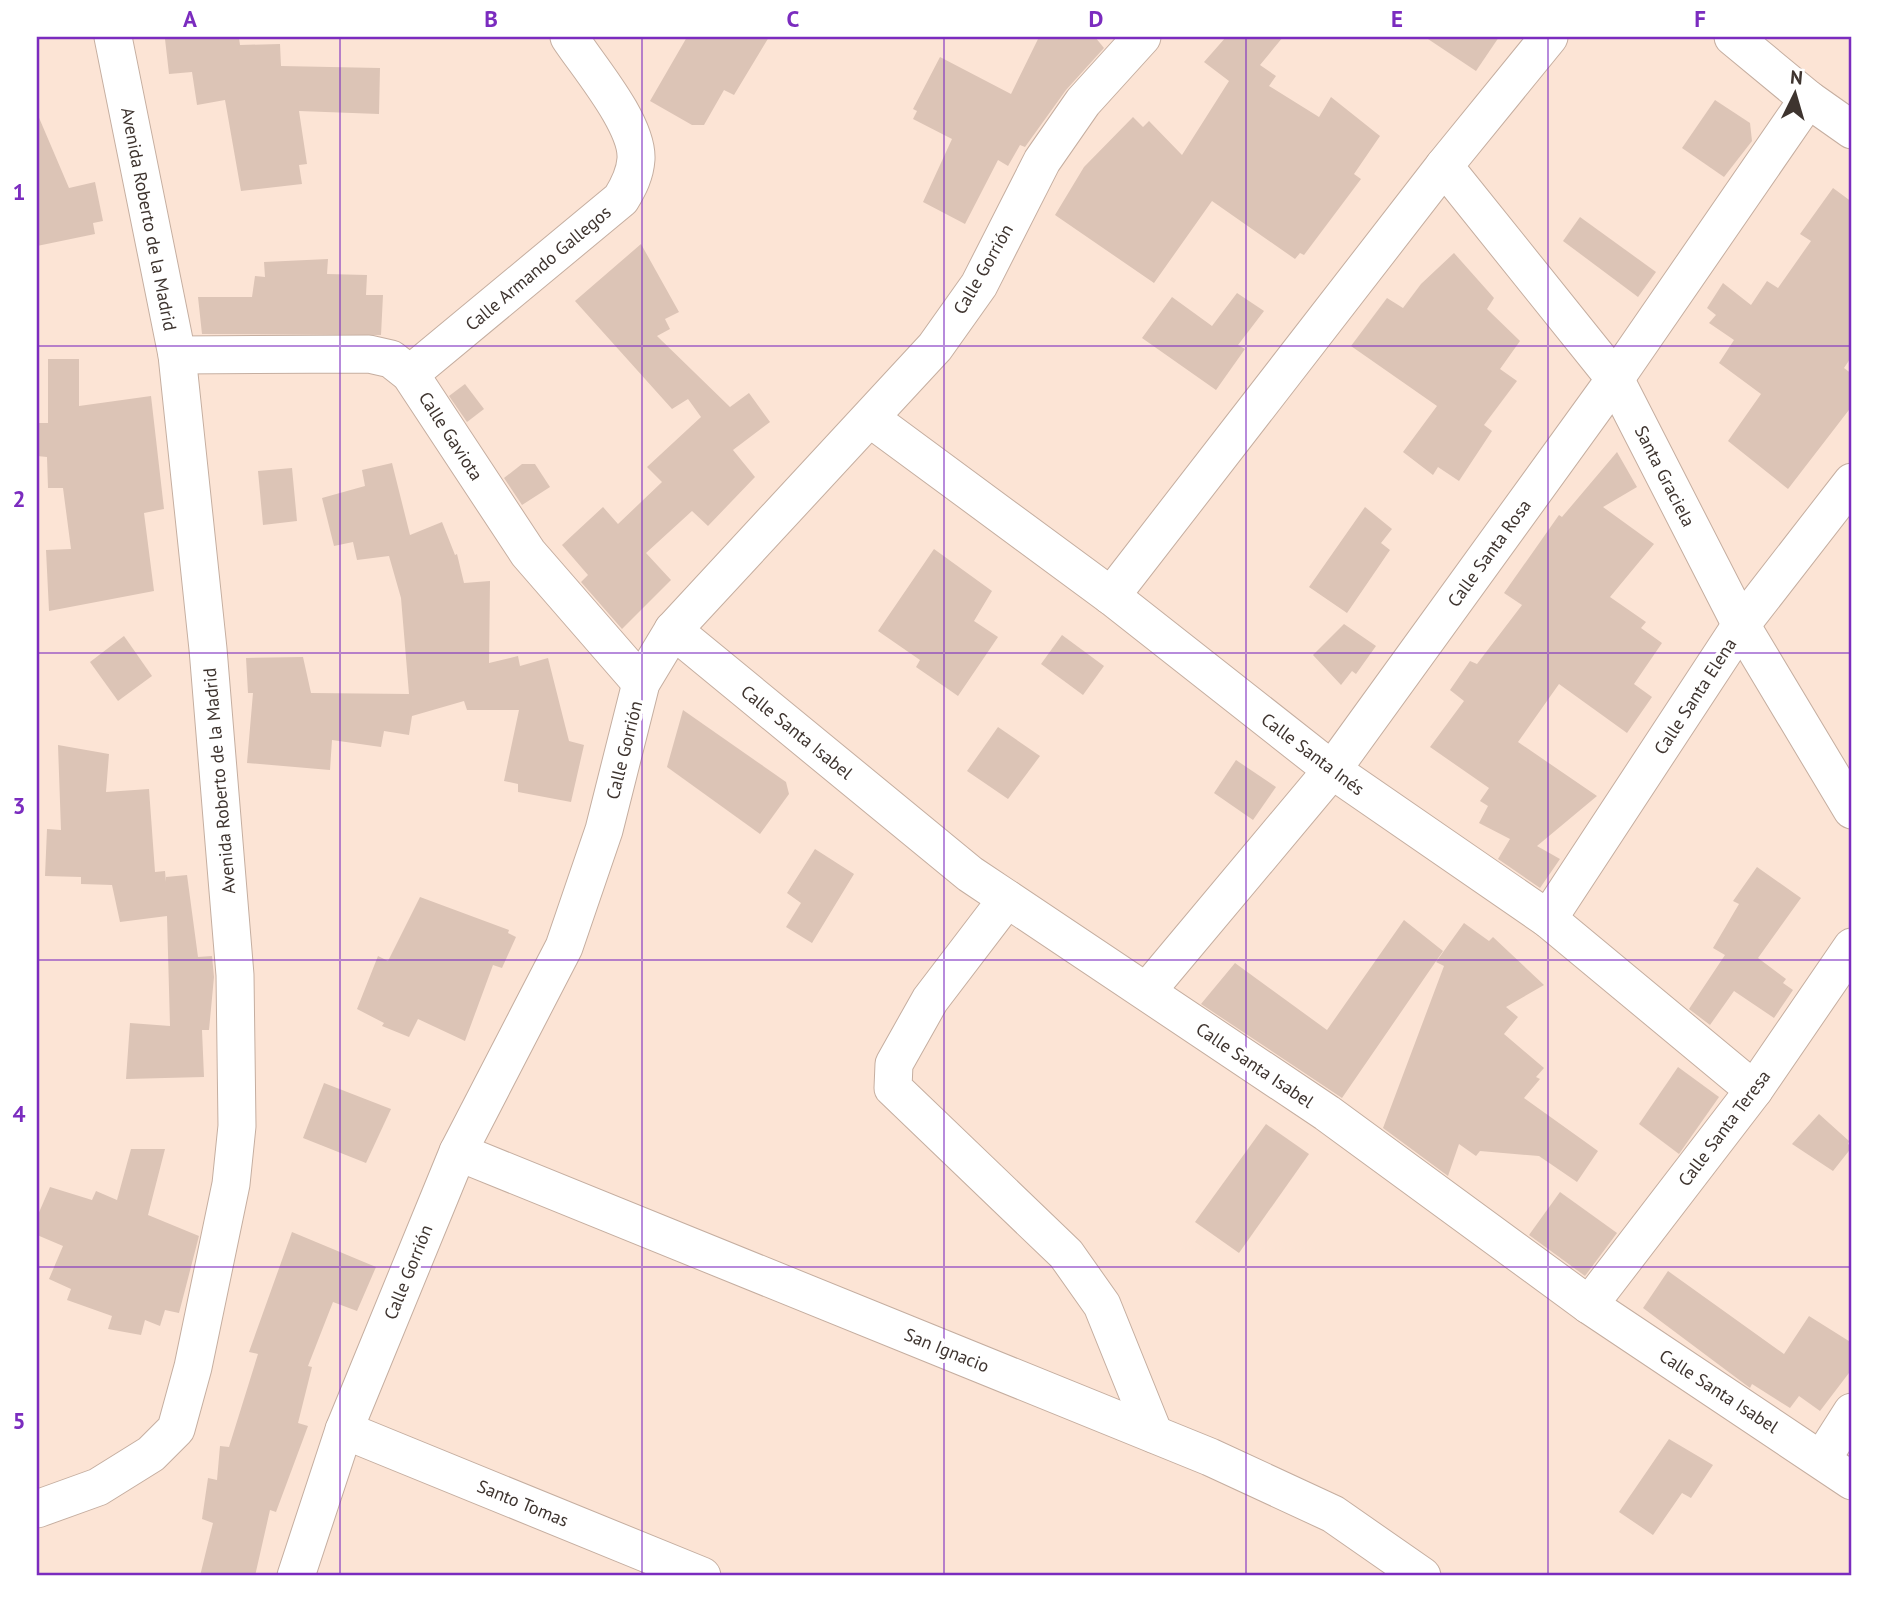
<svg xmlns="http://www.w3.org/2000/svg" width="1889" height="1613" viewBox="0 0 1889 1613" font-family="'PT Sans',sans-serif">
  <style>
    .building { fill: #dcc4b6 }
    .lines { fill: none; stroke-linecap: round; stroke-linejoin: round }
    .minor-casing { stroke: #c5aea0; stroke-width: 39 }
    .minor { stroke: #fff; stroke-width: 37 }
    .grid { fill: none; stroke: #7b2cbf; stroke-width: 2; stroke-opacity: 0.55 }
    .labels { text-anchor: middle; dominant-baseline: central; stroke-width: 7; stroke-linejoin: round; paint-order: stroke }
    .street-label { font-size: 18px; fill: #3e342f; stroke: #fff }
    .neatline { fill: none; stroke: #7b2cbf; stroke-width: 2.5 }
    .grid-label { font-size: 23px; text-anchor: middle; font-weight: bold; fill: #7b2cbf }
  </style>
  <rect width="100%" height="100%" fill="#fce4d5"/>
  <g class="building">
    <path d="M224 37 225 39 239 38 240 45 280 44 281 66 380 68 379 114 299 111 307 164 299 165 302 184 241 191 225 100 197 105 192 72 169 74 165 39Z"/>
    <path d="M687 37H769L734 95 724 90 704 125H692L650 101Z"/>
    <path d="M1039 37H1095L1104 48 1066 90 1025 147 1020 145 1008 166 998 160 965 224 923 202 952 139 913 119 917 111 913 109 940 57 1011 94Z"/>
    <path d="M1226 37H1283L1260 65 1276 76 1269 86 1319 117 1331 97 1380 136 1354 174 1361 179 1304 255 1300 253 1295 259 1212 201 1154 283 1055 215 1084 167 1133 117 1143 127 1149 121 1182 155 1229 81 1204 62Z"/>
    <path d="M1425 37H1499L1476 71Z"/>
    <path d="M1715 100 1750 123 1752 141 1724 177 1682 148Z"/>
    <path d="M37 113 69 188 95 182 103 221 93 223 95 234 37 246Z"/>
    <path d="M1833 188 1852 202V356L1844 368 1852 374V406L1788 489 1728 441 1761 394 1719 363 1734 340 1709 323 1716 315 1707 308 1723 283 1751 305 1767 281 1778 288 1811 241 1800 234Z"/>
    <path d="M1580 217 1656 272 1638 297 1563 241Z"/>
    <path d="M641 244 679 312 665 319 670 329 657 336 730 407 749 393 770 422 733 450 755 477 708 526 692 511 646 553 671 580 622 629 581 582 588 575 562 545 603 507 618 524 662 482 647 467 701 417 688 399 672 409 575 301Z"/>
    <path d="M1454 253 1494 298 1487 309 1520 341 1500 369 1517 381 1484 425 1492 431 1459 481 1438 467 1433 475 1403 452 1437 406 1351 346 1387 298 1403 308 1421 284Z"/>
    <path d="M328 259 327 274 367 275 366 295H383L381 335 202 334 198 297H252L255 276 265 277 264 262Z"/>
    <path d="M1237 293 1264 311 1238 345 1245 349 1216 390 1142 338 1172 297 1212 326Z"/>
    <path d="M48 359H79V406L151 396 164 509 144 513 154 591 49 611 46 550 71 549 63 488H48L47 457 37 456V423H48Z"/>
    <path d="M465 384 484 409 467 422 449 396Z"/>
    <path d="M1617 452 1637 487 1603 507 1654 544 1610 597 1646 622 1641 628 1662 643 1634 684 1652 697 1627 733 1559 684 1518 742 1597 796 1537 846 1560 859 1540 888 1498 859 1510 839 1479 823 1488 806 1480 801 1489 788 1430 747 1464 701 1450 690 1470 661 1477 664 1522 605 1504 593 1559 515 1562 517Z"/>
    <path d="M392 463 410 535 442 522 455 555 457 554 464 583 490 581 489 663 518 656 520 666 548 658 569 741 584 745 571 802 518 792V784L504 781 519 710H467L464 701 412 716 409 735 384 731 381 747 332 740 330 770 247 763 253 693H248L246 658 303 657 311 693 409 694 401 598 389 556 357 560 353 542 334 546 322 498 365 486 362 470Z"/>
    <path d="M522 464H535L550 487 522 505 504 478Z"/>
    <path d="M292 468 297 521 263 525 258 471Z"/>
    <path d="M1365 507 1392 529 1381 543 1390 550 1347 613 1309 587Z"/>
    <path d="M934 549 992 591 974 621 998 637 958 696 916 667 920 660 878 631Z"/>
    <path d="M1344 624 1376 646 1356 674 1352 671 1341 685 1313 655Z"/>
    <path d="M1062 635 1104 666 1083 695 1041 664Z"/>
    <path d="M124 636 152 676 118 701 90 662Z"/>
    <path d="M683 710 786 782 789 794 760 834 667 767Z"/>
    <path d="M998 727 1040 756 1008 799 967 771Z"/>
    <path d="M58 745 109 754 106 792 149 789 155 872 165 871 166 882V877L187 875 198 957 212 956 214 977 209 1030H202L204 1077 126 1079 130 1023 170 1026 167 916 120 922 112 885 81 884V877L45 876 47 829 61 830Z"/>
    <path d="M1236 760 1276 787 1253 820 1214 793Z"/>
    <path d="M815 849 854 874 812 943 786 927 801 903 787 893Z"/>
    <path d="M1757 867 1801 898 1758 958 1786 979 1783 983 1793 990 1774 1018 1734 991 1710 1025 1689 1009 1725 955 1713 948 1739 904 1733 901Z"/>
    <path d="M420 897 509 930 508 933 516 937 502 968 493 965 465 1041 418 1019 409 1037 382 1026 384 1023 357 1009 378 956 388 961Z"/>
    <path d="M1404 920 1443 951 1342 1098 1201 1004 1235 963 1327 1030Z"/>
    <path d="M1464 923 1489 941 1493 937 1544 985 1506 1007 1518 1017 1504 1034 1544 1068 1536 1077 1540 1079 1524 1098 1598 1151 1577 1182 1539 1156 1480 1151 1476 1156 1459 1144 1448 1176 1383 1128 1444 966 1436 962Z"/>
    <path d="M1678 1067 1719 1097 1679 1154 1639 1124Z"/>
    <path d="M324 1083 391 1109 366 1163 303 1138Z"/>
    <path d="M1819 1114 1849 1141 1848 1144 1852 1147 1833 1171 1792 1144Z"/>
    <path d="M1266 1124 1309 1154 1239 1253 1195 1222Z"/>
    <path d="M131 1149H165L148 1215 199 1236 179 1313 165 1310 160 1326 145 1320 141 1335 108 1329 112 1316 67 1300 71 1289 49 1279 63 1246 37 1235V1217L50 1187 92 1200 96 1191 117 1200Z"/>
    <path d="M1560 1192 1617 1233 1585 1276 1529 1235Z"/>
    <path d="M292 1232 376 1267 357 1311 333 1302 308 1366 312 1367 298 1423 308 1426 276 1512 270 1510 255 1576H200L213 1523 202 1519 208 1478 217 1480 220 1446 229 1447 258 1354 249 1352Z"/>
    <path d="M1668 1271 1784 1354 1809 1316 1852 1343V1369L1820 1411 1799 1396 1790 1408 1752 1384 1750 1388 1643 1308Z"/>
    <path d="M1669 1439 1713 1465 1691 1498 1682 1493 1653 1535 1619 1512Z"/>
  </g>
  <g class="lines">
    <g class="minor-casing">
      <g id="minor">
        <path d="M1733 37 1808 99 1852 130"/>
        <path d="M1444 166 1615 379 1741 625 1852 810"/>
        <path d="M177 355 369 354 391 359 410 374 528 553 641 683"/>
        <path d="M410 374 621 199C629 186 635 174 636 159 638 124 588 66 569 37"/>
        <path d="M871 419 1111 596 1332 770 1548 919 1754 1090"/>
        <path d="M1111 596 1444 166 1549 37"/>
        <path d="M673 630 970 874 1327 1113 1589 1305 1852 1481"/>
        <path d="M1007 899 930 1000 894 1064 893 1088 1066 1254 1102 1305 1154 1434"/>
        <path d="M1548 919 1741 625 1852 482"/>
        <path d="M1147 991 1332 770 1615 379 1808 99"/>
        <path d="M458 1152 1210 1457 1333 1514 1422 1576"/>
        <path d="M1589 1305 1754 1090 1852 947"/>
        <path d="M344 1430 702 1576"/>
        <path d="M1822 1459 1852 1412"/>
        <path d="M37 1509 98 1487 151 1454 176 1429 193 1367 231 1184 237 1126 235 975 208 649 177 355 113 37"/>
        <path d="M296 1576 344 1430 458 1152 564 947 604 830 641 683 673 630 935 347 979 285 1042 161 1083 102 1142 37"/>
      </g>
    </g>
    <use href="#minor" class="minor"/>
  </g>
  <path class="grid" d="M340 37V1576M642 37V1576M944 37V1576M1246 37V1576M1548 37V1576M37 346H1852M37 653H1852M37 960H1852M37 1267H1852"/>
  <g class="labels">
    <g class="street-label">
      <text transform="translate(149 219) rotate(79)">Avenida Roberto de la Madrid</text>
      <text transform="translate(538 268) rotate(-40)">Calle Armando Gallegos</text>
      <text transform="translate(983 269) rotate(-60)">Calle Gorrión</text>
      <text transform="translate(451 436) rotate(57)">Calle Gaviota</text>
      <text transform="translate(1665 476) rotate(63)">Santa Graciela</text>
      <text transform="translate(1489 553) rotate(-54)">Calle Santa Rosa</text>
      <text transform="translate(1695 696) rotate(-57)">Calle Santa Elena</text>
      <text transform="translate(797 732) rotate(39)">Calle Santa Isabel</text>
      <text transform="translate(624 750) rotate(-76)">Calle Gorrión</text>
      <text transform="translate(1313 754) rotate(37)">Calle Santa Inés</text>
      <text transform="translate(219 781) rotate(-95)">Avenida Roberto de la Madrid</text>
      <text transform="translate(1255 1065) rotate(34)">Calle Santa Isabel</text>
      <text transform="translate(1724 1128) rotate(-53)">Calle Santa Teresa</text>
      <text transform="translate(408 1272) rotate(-68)">Calle Gorrión</text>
      <text transform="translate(947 1350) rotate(22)">San Ignacio</text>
      <text transform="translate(1719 1391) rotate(33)">Calle Santa Isabel</text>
      <text transform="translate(523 1503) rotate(22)">Santo Tomas</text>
    </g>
  </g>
  <rect width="1889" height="1613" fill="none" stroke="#ffffff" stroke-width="77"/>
  <g transform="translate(1795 94) rotate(5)" stroke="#ffffff" stroke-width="5" paint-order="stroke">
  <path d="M0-5L12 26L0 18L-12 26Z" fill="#3e342f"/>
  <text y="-10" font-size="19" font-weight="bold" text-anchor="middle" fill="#3e342f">N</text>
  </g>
  <rect x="38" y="38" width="1812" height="1536" class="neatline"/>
  <g class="grid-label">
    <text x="190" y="27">A</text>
    <text x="491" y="27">B</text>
    <text x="793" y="27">C</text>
    <text x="1096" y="27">D</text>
    <text x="1397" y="27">E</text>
    <text x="1700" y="27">F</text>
    <text x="19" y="200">1</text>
    <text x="19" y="507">2</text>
    <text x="19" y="814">3</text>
    <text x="19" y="1122">4</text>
    <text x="19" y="1429">5</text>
  </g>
</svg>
